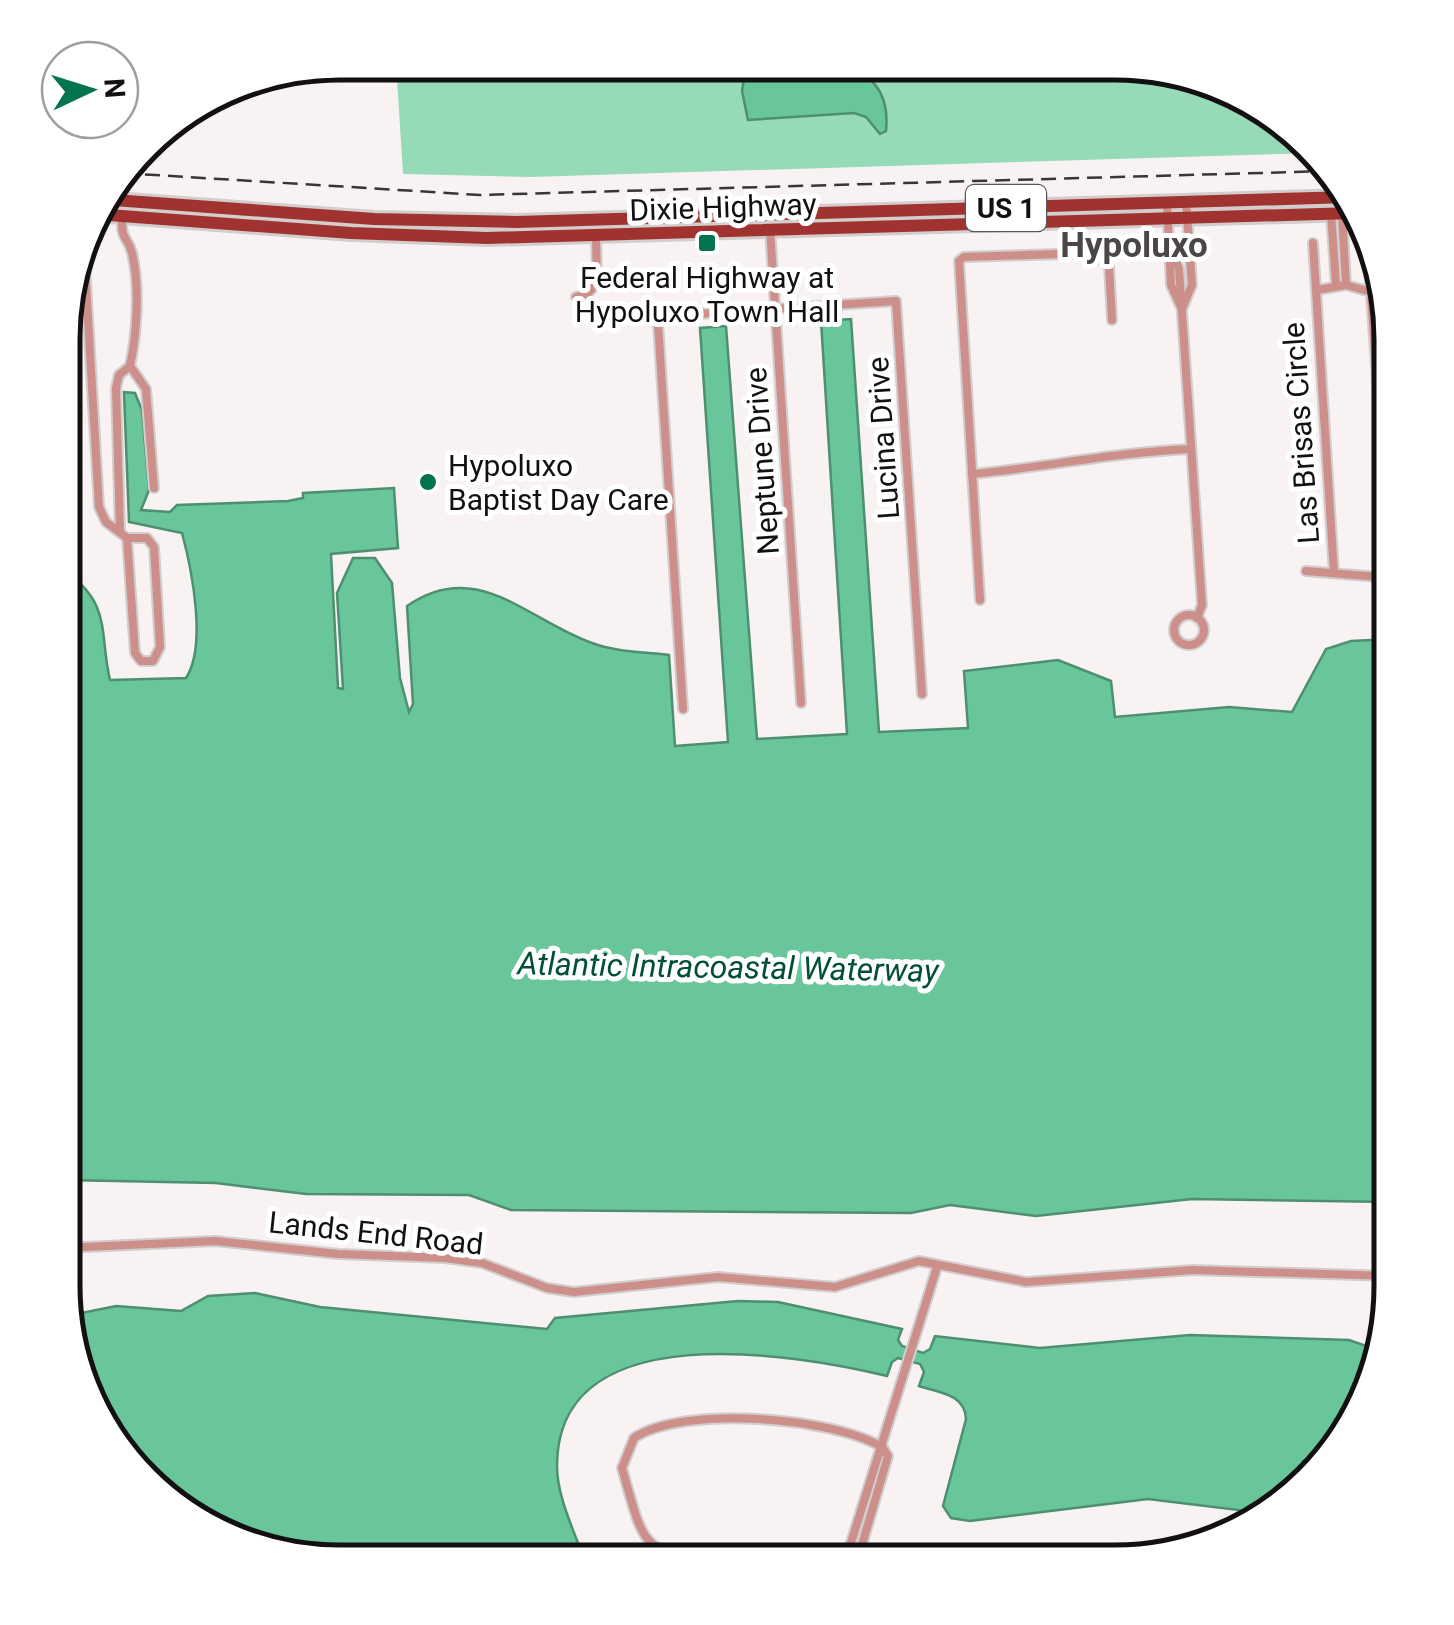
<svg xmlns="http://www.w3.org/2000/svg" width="1454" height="1625" viewBox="0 0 1454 1625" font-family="Roboto,sans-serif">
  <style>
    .green { fill: #97dab8 }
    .water { fill: #68c69a; stroke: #4e8f71; stroke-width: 2.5 }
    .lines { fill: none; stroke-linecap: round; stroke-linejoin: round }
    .minor-casing { stroke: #d3cece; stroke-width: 12 }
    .primary-casing { stroke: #d3cece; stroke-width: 18 }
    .minor { stroke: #cd8f89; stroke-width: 8 }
    .primary { stroke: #a03330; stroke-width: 12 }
    .rail { stroke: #383535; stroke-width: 2.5; stroke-dasharray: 15 8; stroke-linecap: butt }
    .poi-dot { fill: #04744e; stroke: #fff; stroke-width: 4 }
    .labels { text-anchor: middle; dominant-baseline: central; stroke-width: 10; stroke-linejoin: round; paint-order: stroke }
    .shield { fill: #fff; stroke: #595858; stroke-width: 2.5 }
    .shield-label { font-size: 28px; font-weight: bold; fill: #121010 }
    .street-label { font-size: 30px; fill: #121010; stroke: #fff }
    .poi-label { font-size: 30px; fill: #121010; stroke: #fff }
    .water-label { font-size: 32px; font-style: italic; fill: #005034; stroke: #fff }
    .quarter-label { font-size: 35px; font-weight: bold; fill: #4b4646; stroke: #fff }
    .rim { fill: none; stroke: #121010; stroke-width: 5 }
  </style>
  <rect width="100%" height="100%" fill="#f8f2f2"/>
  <path class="green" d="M396 63 1151 65 1268 109 1312 153 530 177 403 174Z"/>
  <g class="water">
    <path d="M831 66C871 68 890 92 886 131L880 134 866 117 854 113 748 120 742 91 745 73 754 69Z"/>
    <path d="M851 319 879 732 968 728 964 671 1058 660 1111 681 1115 717 1229 707 1292 712 1326 649 1351 641 1391 639V1202L1192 1199 1036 1216 950 1205 911 1213 511 1210 469 1195 306 1194 216 1183 64 1180 66 572C112 604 99 633 110 680L186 678C207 646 192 570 182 533L129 522 124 392 135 393 142 410 149 490 141 510 170 512 177 505 288 501 303 498V493L394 488 398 548 331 554 338 688 343 689 337 593 353 558H375L392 583 400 678 409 712 413 704 407 606C477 557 527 620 592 643 616 652 644 652 669 655L675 746 728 742 700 328 726 326 757 739 847 734 821 321Z"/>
    <path d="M255 1293 320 1307 547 1329 555 1318 738 1301 778 1302 902 1329 898 1340 902 1346 923 1353 930 1349 935 1336 1040 1348 1190 1335 1349 1340 1369 1347V1359L1359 1373C1368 1424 1344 1440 1303 1461L1293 1490 1271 1514 1148 1499 970 1521 951 1518 943 1506 966 1419C965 1394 940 1393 919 1386L924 1372 920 1364 898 1358 892 1362 887 1376C795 1354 557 1313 557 1466 557 1498 575 1532 585 1562H500L507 1552 504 1549 491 1562H320L200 1525 109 1439 67 1316 116 1306 181 1311 208 1296Z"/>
  </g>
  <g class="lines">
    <g class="minor-casing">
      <g id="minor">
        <path d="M1167 203 1171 285 1180 305"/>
        <path d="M1331 213 1336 285"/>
        <path d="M1342 213 1346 285"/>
        <path d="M95 214V238L84 249 99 507 106 522 127 538"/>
        <path d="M122 216C121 243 127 234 132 253 140 286 137 333 130 366L146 389 154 488"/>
        <path d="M770 229 801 703"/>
        <path d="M1313 243 1334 573"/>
        <path d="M1171 248 1179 269 1202 605 1197 618"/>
        <path d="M1368 252 1391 578"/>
        <path d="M1317 290 1346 285 1371 292"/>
        <path d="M576 297 588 293 597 283 596 235"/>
        <path d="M1182 309 1192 285 1186 202"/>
        <path d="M972 474C1046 467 1118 452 1191 449"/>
        <path d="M120 532 116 388 119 375 130 366"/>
        <path d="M127 538H147L154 547 160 647 153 661H141L135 653Z"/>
        <path d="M1306 571 1391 578"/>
        <path d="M980 600 959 261 964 257 1092 253 1109 266 1112 320"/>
        <circle cx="1189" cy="630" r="15"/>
        <path d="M683 709 658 323 667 316 896 301 922 694"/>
        <path d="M63 1248 215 1241 338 1254 445 1258 482 1263 547 1288 574 1292 718 1277 835 1287 919 1261 1026 1282 1192 1270 1391 1276"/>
        <path d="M728 1562C641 1552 646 1553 622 1468L634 1438C683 1405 834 1417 883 1448"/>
        <path d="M845 1562 937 1267"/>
        <path d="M857 1562 888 1456 883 1448"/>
      </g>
    </g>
    <g class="primary-casing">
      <g id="primary">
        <path d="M100 199 374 219 517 222 1349 197"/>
        <path d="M95 214 351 233 487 238 1354 213"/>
      </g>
    </g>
    <use href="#minor" class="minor"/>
    <use href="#primary" class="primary"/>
    <path class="rail" d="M122 173 480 195 1330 171"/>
  </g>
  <g class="poi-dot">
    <rect x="697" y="233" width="20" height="20" rx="5"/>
    <circle cx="428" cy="482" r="10"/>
  </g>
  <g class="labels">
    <rect class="shield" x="966" y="185" width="80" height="46" rx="8"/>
    <g class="shield-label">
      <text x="1006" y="208">US 1</text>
    </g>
    <g class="street-label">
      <text transform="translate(723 207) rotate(-2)">Dixie Highway</text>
      <text transform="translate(1301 433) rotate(-94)">Las Brisas Circle</text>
      <text transform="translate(883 438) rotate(-94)">Lucina Drive</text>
      <text transform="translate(762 461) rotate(-94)">Neptune Drive</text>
      <text transform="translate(376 1233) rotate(6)">Lands End Road</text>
    </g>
    <g class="poi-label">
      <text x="707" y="277">Federal Highway at<tspan x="707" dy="34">Hypoluxo Town Hall</tspan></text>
      <text x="448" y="465" text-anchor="start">Hypoluxo<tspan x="448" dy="34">Baptist Day Care</tspan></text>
    </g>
    <g class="water-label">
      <text transform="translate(728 967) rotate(1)">Atlantic Intracoastal Waterway</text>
    </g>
    <g class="quarter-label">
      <text x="1134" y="245">Hypoluxo</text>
    </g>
  </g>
  <path d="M0 0H1454V1625H0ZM339 80H1115A259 259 0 0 1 1374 339V1286A259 259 0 0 1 1115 1545H339A259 259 0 0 1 80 1286V339A259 259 0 0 1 339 80Z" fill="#fff" fill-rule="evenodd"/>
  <path class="rim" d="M339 80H1115A259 259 0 0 1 1374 339V1286A259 259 0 0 1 1115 1545H339A259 259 0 0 1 80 1286V339A259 259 0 0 1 339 80Z"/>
  <g transform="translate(90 90) rotate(86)"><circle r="48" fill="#ffffff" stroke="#a09f9f" stroke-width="2.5"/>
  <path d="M0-8L18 38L0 25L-18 38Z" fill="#04744e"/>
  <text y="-15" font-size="28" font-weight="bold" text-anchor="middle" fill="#121010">N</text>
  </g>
</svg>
